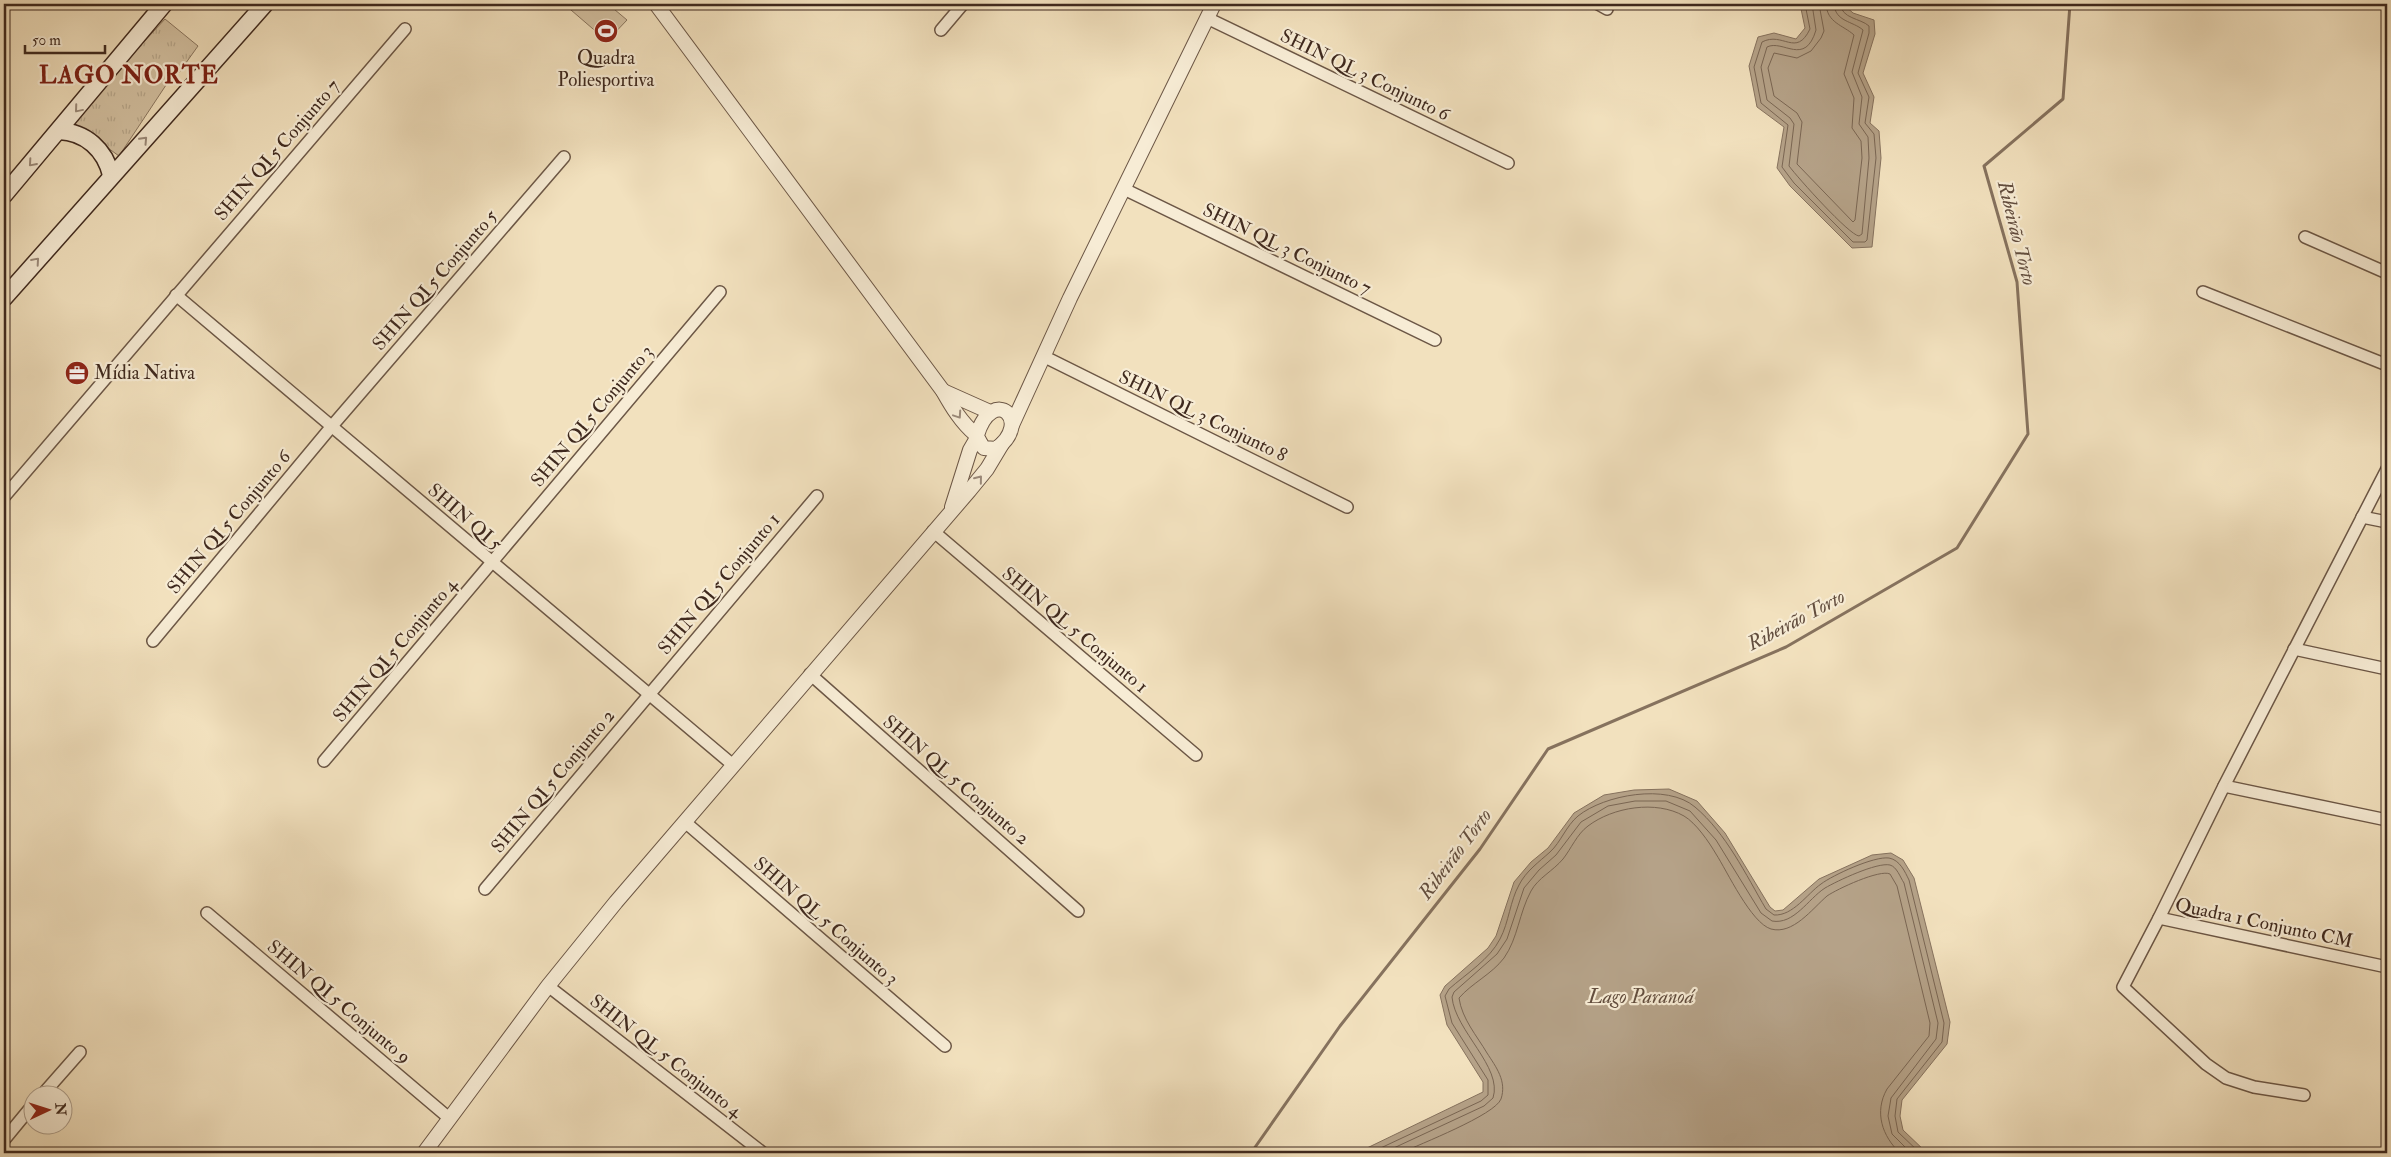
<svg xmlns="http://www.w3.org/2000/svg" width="2391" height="1157" viewBox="0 0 2391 1157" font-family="'IM FELL Double Pica',serif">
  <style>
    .grass { fill: url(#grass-tufts); stroke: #8a7660 }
    .pitch { fill: #d4c2a3; stroke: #8a7660 }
    .water { fill: #b5a288; stroke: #86725e }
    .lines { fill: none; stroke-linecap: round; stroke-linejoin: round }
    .shore { stroke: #7a6653; stroke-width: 1 }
    .stream { stroke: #86725e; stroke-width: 3 }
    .minor-casing { stroke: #6c5746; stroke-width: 14 }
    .tertiary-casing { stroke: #6c5746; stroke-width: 16 }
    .secondary-casing { stroke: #3f291e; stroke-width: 19 }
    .minor { stroke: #f7ecd5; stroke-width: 11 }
    .tertiary { stroke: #f7ecd5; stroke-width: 14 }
    .secondary { stroke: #f7ecd5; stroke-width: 16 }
    .oneway { stroke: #9b8a7a }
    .labels { text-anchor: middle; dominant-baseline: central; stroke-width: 4.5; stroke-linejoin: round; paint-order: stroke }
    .poi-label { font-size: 19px; fill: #3f291e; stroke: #f7ecd5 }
    .street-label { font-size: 19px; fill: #3f291e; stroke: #f7ecd5 }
    .water-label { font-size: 20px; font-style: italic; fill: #624d3e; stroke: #f7ecd5 }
    .district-label { font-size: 24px; font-weight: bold; letter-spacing: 1px; fill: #7a1f14; stroke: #f7ecd5 }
  </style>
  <defs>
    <pattern id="grass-tufts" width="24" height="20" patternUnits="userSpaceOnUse" patternTransform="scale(1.25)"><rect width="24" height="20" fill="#d4c2a3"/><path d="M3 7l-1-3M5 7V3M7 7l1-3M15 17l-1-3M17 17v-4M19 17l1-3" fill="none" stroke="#b7a78c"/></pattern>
  </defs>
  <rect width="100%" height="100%" fill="#f2e1be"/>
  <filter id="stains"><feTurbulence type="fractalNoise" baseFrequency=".004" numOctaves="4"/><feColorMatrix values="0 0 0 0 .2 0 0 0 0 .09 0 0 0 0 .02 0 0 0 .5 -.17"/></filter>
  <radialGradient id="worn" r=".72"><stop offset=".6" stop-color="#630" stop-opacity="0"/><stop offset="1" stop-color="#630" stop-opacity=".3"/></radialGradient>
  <path class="grass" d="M165 19 198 46 178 74 174 73 119 156 71 121Z"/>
  <path class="pitch" d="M564 4H608L627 20 607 41Z"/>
  <g class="water">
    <path d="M1800 4H1843L1853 13 1874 20 1875 34 1863 73 1874 97 1870 123 1879 131 1881 158 1872 247 1852 248 1790 186 1777 168 1784 127 1757 107 1749 66 1758 37 1774 33 1796 39 1805 28Z"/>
    <path d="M1669 789 1697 801 1725 833 1770 907 1775 911 1783 910 1819 879 1872 855 1891 853 1903 860 1914 878 1950 1022 1947 1044 1902 1100 1900 1116 1903 1130 1927 1153H1364L1367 1148 1483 1092V1082L1447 1025 1440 995 1445 986 1488 948 1496 936 1514 882 1531 862 1548 848 1574 813 1604 795 1634 790Z"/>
  </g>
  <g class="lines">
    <g class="shore">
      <path d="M1805 4 1810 29C1796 58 1783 31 1762 42L1754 67 1761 103 1788 125 1782 167 1794 183 1853 242H1865L1867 240 1876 158 1874 134 1865 123 1869 97 1858 73 1869 33V26C1860 18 1842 19 1840 4"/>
      <path d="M1812 4 1816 30C1805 67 1783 39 1767 47L1761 67 1767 100 1790 118 1794 124 1789 166C1798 178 1849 235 1859 236L1862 234 1869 158 1868 137 1859 124 1862 97 1852 72 1863 30C1853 21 1835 22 1834 4"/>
      <path d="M1819 4 1824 31 1821 38 1811 51 1797 58 1774 53 1768 68 1774 96 1797 113 1802 122 1797 164 1853 222 1855 220 1862 158 1861 141 1852 128 1854 98 1844 74 1854 35C1843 25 1827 23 1826 4"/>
      <path d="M1370 1153 1481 1101 1488 1095V1080L1452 1023 1445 996 1449 989C1466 974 1490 959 1500 939 1509 922 1510 901 1519 885 1526 871 1539 862 1550 852 1561 842 1566 826 1578 816 1604 795 1667 783 1695 807 1726 833 1746 875 1766 909L1774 915C1793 916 1807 894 1821 884 1833 875 1874 856 1889 858 1900 860 1905 872 1909 880L1944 1023 1942 1042 1897 1099 1895 1116 1898 1132 1920 1153"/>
      <path d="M1383 1153 1484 1106 1493 1098C1503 1067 1455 1031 1452 997L1454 992 1497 954 1507 939 1524 888 1539 870 1556 855 1581 822 1608 806 1635 801H1666L1690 811 1716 840 1761 913 1772 921C1794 925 1808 899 1825 888 1837 881 1877 862 1890 865 1897 867 1900 877 1904 883L1938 1023 1936 1039 1891 1098 1888 1116 1892 1134 1911 1153"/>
      <path d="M1401 1153C1420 1144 1495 1115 1501 1099 1507 1081 1496 1067 1487 1053 1477 1036 1462 1019 1459 998 1472 983 1492 974 1504 958 1518 938 1519 913 1531 891 1538 878 1553 871 1563 859 1571 849 1577 834 1588 826 1613 807 1656 800 1684 816 1696 823 1709 842 1716 854 1727 871 1751 923 1771 929 1793 935 1812 909 1827 896 1837 889 1880 869 1890 874L1897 886 1930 1023 1929 1036 1887 1089C1874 1112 1882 1136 1900 1153"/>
    </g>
    <path class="stream" d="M1251 1153 1340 1026 1480 849 1548 749 1786 647 1957 548 2028 434 2017 282 1984 166 2063 99 2070 4"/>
    <g class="minor-casing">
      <g id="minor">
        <path d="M1598 4 1607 9"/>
        <path d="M1207 18 1508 163"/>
        <path d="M941 30 963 4"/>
        <path d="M1124 189 1435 340"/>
        <path d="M2305 237 2387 273"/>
        <path d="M2203 292 2387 365"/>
        <path d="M176 295 733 765"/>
        <path d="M1043 356 1347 507"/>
        <path d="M4 497 405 29"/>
        <path d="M2362 517 2387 522"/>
        <path d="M933 531 1196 755"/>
        <path d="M153 641 332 426 564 157"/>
        <path d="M2294 649 2387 669"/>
        <path d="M810 674 1078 911"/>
        <path d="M324 761 720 292"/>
        <path d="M2224 786 2387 820"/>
        <path d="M685 822 945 1046"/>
        <path d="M485 889 817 496"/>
        <path d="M207 913 449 1118"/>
        <path d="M2159 918 2224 786 2387 469"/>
        <path d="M548 986 763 1153"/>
        <path d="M43 1094 80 1052"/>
        <path d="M2304 1095 2254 1087 2226 1078 2206 1064 2123 987 2159 918 2387 967"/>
        <path d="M4 1140 32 1106"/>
      </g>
    </g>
    <g class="tertiary-casing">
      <g id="tertiary">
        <path d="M656 4 943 391C952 407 961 422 975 434 978 437 980 444 984 448L996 449C1034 421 993 384 977 435"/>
        <path d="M943 391 990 412"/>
        <path d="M1012 425 1070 298 1214 4"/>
        <path d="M952 507 970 450 977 438"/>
        <path d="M424 1153 548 986 616 902 969 491 987 469 1002 444"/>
      </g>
    </g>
    <g class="secondary-casing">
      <g id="secondary">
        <path d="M59 131C86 132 105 150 111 175"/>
        <path d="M4 195 164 4"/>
        <path d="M4 298 265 4"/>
      </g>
    </g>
    <use href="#minor" class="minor"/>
    <use href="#tertiary" class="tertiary"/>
    <use href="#secondary" class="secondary"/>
  </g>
  <defs><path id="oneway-chevron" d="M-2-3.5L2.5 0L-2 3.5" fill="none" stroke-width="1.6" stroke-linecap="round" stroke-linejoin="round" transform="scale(1.25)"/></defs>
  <g class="oneway">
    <use href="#oneway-chevron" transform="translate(78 109) rotate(130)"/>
    <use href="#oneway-chevron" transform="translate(144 140) rotate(-47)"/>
    <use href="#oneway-chevron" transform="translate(32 163) rotate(131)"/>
    <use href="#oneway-chevron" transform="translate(36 261) rotate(-49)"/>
    <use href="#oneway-chevron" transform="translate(958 415) rotate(56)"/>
    <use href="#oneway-chevron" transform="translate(979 479) rotate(-51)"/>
  </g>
  <defs>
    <g id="stadium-disc" transform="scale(1.25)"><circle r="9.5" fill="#8f2418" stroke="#f7ecd5"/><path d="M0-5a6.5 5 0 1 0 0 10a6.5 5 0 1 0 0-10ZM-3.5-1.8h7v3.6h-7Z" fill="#fff"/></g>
    <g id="office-disc" transform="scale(1.25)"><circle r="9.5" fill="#8f2418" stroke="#f7ecd5"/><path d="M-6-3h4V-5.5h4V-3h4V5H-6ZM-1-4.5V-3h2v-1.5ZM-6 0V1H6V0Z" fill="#fff"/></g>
  </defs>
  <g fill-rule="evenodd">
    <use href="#stadium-disc" x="606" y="31"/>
    <use href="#office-disc" x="77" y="373"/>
  </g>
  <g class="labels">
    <g class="poi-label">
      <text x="606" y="58">Quadra<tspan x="606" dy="22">Poliesportiva</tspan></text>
      <text x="94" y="373" text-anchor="start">Mídia Nativa</text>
    </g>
    <g class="street-label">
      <text transform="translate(1365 75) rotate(26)">SHIN QL 3 Conjunto 6</text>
      <text transform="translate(277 150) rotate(-49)">SHIN QI 5 Conjunto 7</text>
      <text transform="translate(1287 249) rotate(26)">SHIN QL 3 Conjunto 7</text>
      <text transform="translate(435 280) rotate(-49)">SHIN QI 5 Conjunto 5</text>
      <text transform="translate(592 416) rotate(-50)">SHIN QI 5 Conjunto 3</text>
      <text transform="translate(1203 416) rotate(26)">SHIN QL 3 Conjunto 8</text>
      <text transform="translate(465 517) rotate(41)">SHIN QI 5</text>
      <text transform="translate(229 522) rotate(-50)">SHIN QI 5 Conjunto 6</text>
      <text transform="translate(719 584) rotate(-50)">SHIN QI 5 Conjunto 1</text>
      <text transform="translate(1075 630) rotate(40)">SHIN QL 5 Conjunto 1</text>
      <text transform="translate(395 650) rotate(-50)">SHIN QI 5 Conjunto 4</text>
      <text transform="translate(956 780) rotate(41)">SHIN QL 5 Conjunto 2</text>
      <text transform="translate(553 781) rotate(-50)">SHIN QI 5 Conjunto 2</text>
      <text transform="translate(826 921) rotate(41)">SHIN QL 5 Conjunto 3</text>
      <text transform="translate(2264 923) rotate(12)">Quadra 1 Conjunto CM</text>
      <text transform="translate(339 1002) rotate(40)">SHIN QI 5 Conjunto 9</text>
      <text transform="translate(666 1056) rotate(38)">SHIN QL 5 Conjunto 4</text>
    </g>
    <g class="water-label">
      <text transform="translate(2017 233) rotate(76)">Ribeirão Torto</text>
      <text transform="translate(1796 620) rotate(-28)">Ribeirão Torto</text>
      <text transform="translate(1455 854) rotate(-53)">Ribeirão Torto</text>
      <text x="1641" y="996">Lago Paranoá</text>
    </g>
    <g class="district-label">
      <text x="129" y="75">LAGO NORTE</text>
    </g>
  </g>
  <rect width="2391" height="1157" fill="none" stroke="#f2e1be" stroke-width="20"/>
  <rect x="5" y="5" width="2381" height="1147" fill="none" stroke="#3f291e" stroke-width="2.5"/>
  <rect x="10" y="10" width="2371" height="1137" fill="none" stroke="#3f291e"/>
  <g transform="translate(48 1110) rotate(86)"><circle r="24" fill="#f7ecd5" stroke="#ad9e8c"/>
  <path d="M0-4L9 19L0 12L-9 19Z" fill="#8f2418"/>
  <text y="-8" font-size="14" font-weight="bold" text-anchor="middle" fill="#3f291e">N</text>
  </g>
  <path d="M25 45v8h80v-8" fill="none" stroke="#3f291e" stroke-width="2.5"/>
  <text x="32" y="45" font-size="15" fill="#3f291e" stroke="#f7ecd5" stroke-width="4" paint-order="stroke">50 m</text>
  <rect width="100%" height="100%" filter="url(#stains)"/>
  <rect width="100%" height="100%" fill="url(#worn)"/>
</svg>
